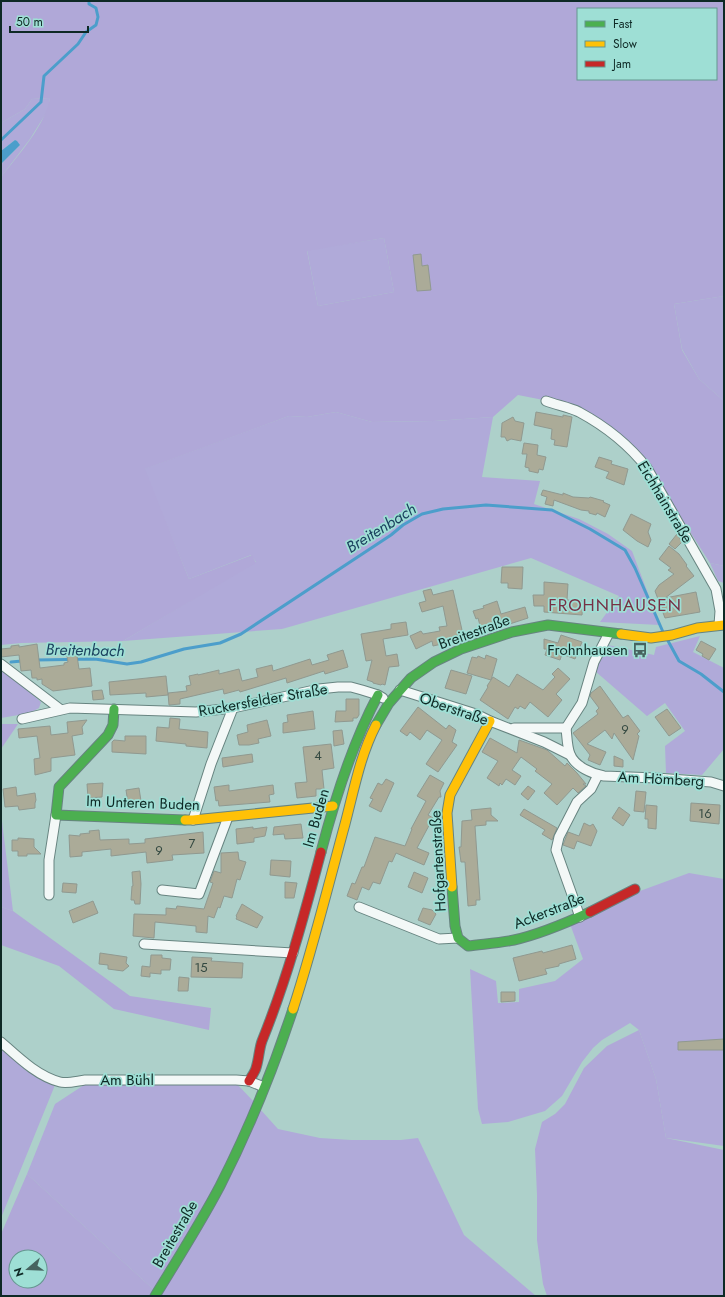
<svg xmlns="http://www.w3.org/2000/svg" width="725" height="1297" viewBox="0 0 725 1297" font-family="Jost,sans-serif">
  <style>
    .green { fill: #b0aad9 }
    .forest { fill: #b0a8d8; fill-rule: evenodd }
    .water { fill: #4c9ecb }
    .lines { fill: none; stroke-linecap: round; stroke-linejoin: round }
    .stream { stroke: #4c9ecb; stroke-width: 3 }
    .building { fill: #abab98; stroke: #909990 }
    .street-casing { stroke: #678480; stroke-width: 11 }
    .fast-casing { stroke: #678480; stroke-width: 11 }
    .slow-casing { stroke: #678480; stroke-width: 11 }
    .jam-casing { stroke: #678480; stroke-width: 11 }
    .street { stroke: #f3f8f7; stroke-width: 9 }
    .fast { stroke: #4caf50; stroke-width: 9 }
    .slow { stroke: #ffc107; stroke-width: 9 }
    .jam { stroke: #c62828; stroke-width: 9 }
    .labels { text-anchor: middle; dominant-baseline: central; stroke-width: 3.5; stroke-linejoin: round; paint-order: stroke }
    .number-label { font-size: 13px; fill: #354a42 }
    .street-label { font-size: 15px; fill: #0e2925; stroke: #9edfd5 }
    .poi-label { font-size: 15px; fill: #0e2925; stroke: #9edfd5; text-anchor: end }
    .water-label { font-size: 16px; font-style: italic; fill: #1b415e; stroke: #9edfd5 }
    .quarter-label { font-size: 17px; letter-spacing: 1px; fill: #773145; stroke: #9edfd5 }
  </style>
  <rect width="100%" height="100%" fill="#add0ca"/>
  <g class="green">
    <path d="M50 98 48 110 30 139 1 177V164L20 145 15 140 1 151V123L25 109 32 99Z"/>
    <path d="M384 238 394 292 318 306 307 250Z"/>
    <path d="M724 296V401L699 379 682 349 674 304Z"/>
    <path d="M336 412 372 422 434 421 493 417 482 477 540 481 534 504 579 519 608 534 632 551 660 625 600 622 619 596 531 558 282 629 123 641 256 562 251 555 189 579 144 469 289 416 307 417Z"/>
    <path d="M710 563 724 566V583L718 581Z"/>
    <path d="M700 636 693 652 724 668V749L702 775 666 773 665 746 685 731 665 703 647 716 595 671 608 645 654 655 656 647Z"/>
    <path d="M1 668 41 702 39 708 30 713 1 718Z"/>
    <path d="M1 813 13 911 1 907Z"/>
    <path d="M689 873 724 879V1146L666 1138 656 1079 639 1030 630 1023 602 1040 593 1048 582 1062 562 1096 545 1111 508 1122 482 1124 478 1109 470 969 496 981 498 1003 519 1002V989L555 981 583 959 570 924 640 891Z"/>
    <path d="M1 1048 27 1071 55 1085 1 1218Z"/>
    <path d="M235 1082 255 1103 208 1199 153 1289 27 1174 55 1104 84 1085Z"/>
    <path d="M260 1109 278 1129 320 1138 351 1140H401L418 1138 464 1235 536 1296H161Z"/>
  </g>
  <g class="forest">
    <path d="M1 1H724V296L674 304 682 350 699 379 724 401V566L710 563 639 452 579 407 518 395 493 417 434 421 372 422 336 412 307 417 289 416 145 469 189 579 252 555 256 563 123 641 21 643 1 645V177C18 155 45 126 50 98L32 99 25 109 1 123ZM578 9H716V79H578ZM384 238 394 292 318 306 307 251Z"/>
    <path d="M1 724H18L1 749Z"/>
    <path d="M1 907 13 911 130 996 211 1008 209 1030 114 1009 59 966 1 945Z"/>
    <path d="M639 1030 656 1079 666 1138 724 1150V1296H547L543 1284 537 1240V1195L535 1149 542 1122 555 1114 565 1104 584 1068 607 1046Z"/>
    <path d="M27 1174 153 1289 149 1296H1V1234ZM16 1257H40V1281H16Z"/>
  </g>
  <path class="water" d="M15 140 17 141 20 145 1 164V151Z"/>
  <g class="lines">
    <g class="stream">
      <path d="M1 140 41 102 44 76 78 44 86 32 96 25 98 17 96 8 89 4V1"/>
      <path d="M667 639 679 661 701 674 724 692"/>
      <path d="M36 660 95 659 127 664 141 662 184 649 220 643 241 634 391 535 403 525 422 514 443 509 486 505 552 510 590 529 625 550 635 568 663 632"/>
      <path d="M11 662 22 661"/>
    </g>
  </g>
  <g class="building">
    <path d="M421 254 422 266 428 265 431 290 417 291 413 255Z"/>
    <path d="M536 412 563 417V415L572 417 567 447 554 445 555 440 551 439 552 429 534 425Z"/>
    <path d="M513 417 515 421 524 423 521 441 511 439 507 441 505 437H501L502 423Z"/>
    <path d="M524 443 538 445 537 455 546 457 543 470 539 469 538 473 529 471V468L525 467 527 454H522Z"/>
    <path d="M599 457 612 461 611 464 628 469 624 485 606 478 609 472 595 467Z"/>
    <path d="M543 490 563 495V493L573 497 589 498 590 497 604 501 603 502 610 505 605 517 597 513 596 515 589 513V511L581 510 554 500 553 506 545 504 547 497 541 495Z"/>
    <path d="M631 514 651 524 648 532 651 540 648 547 637 541 623 530Z"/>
    <path d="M677 534 682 542 675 549 669 544Z"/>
    <path d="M669 546 679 554 687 565 686 566 694 576 665 598 696 592 700 612 665 618 655 591 659 585 674 574 668 570 671 568 659 559Z"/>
    <path d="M502 567H523L522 589 508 588V583H501Z"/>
    <path d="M544 582 568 584 567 600 583 601 582 615 544 612V606H534L533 595H544Z"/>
    <path d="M431 589 433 595 453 590 464 639 433 646 432 641 416 649 410 636 421 631 423 634 440 631 439 627 447 626 443 606 422 612 419 603 426 601 423 591Z"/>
    <path d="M497 601 501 614 525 607 528 618 482 633 478 618 476 619 473 611 484 608 483 606Z"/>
    <path d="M406 622 408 635 383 639 386 656 397 654 399 666 389 667 385 685 382 684 381 685 373 683V682L367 680 372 660 366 661 361 634 391 629V624Z"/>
    <path d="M561 635 582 642 575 659 562 654 560 660 545 655 547 649H544V639L558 643Z"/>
    <path d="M701 641 716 649 709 660 702 656 703 654 696 650Z"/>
    <path d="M37 644 40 668 64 665V663L68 662 66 650 76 649 79 669 90 668 92 686 53 691 42 684V679L37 680V678H32L31 670 21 671 19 655 1 657V649L11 648V646L19 645V647Z"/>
    <path d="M343 650 348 667 325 674 324 671 287 683 286 678 240 692 239 690 224 694 223 689 180 699V704L169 705 168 693 187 691 186 686 191 685 189 676 198 674V675L219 670V674L239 669 242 681 258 677 256 669 272 665 273 671 310 659 312 665 329 660 327 655Z"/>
    <path d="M486 655 497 659 491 680 467 673 472 657 477 658 478 656 485 659Z"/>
    <path d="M558 668 570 679 556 694 562 700 548 717 530 702 525 709 520 706 518 709 515 707 508 719 480 700 488 687 487 686 493 677 509 687 517 674 543 690 555 677 552 674Z"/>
    <path d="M451 670 472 676 466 694 445 688Z"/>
    <path d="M166 676 168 695 146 697V693L110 695 109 682Z"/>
    <path d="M600 686 623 718 628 715 640 731 637 734 639 736 633 760 614 733 612 739 605 730 587 744 606 752 600 765 588 760 590 755 573 733 598 714 596 711 599 708 590 696 591 693Z"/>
    <path d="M102 690 104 699 93 700 92 691Z"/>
    <path d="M346 699H359V715L357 718H353V721L335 722 336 711H346Z"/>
    <path d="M418 707 446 729 449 725 456 730 452 742 457 745 438 772 426 764 442 740 427 730 420 740 410 732 407 736 400 731Z"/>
    <path d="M667 709 681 728 669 736 655 717Z"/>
    <path d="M313 711 315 729 283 733V723L288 722 287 715Z"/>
    <path d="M170 718 180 719 179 729 208 732 207 748 186 746V744L156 741 157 727 169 728Z"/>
    <path d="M87 720 82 727 83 734 72 736 75 755 51 758V771L35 775 34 759 40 758 37 736 19 738 18 729 50 726 51 735 68 733 67 722Z"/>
    <path d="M267 720 271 736 258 739 259 743 249 745H239L237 735 248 732 247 725Z"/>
    <path d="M342 730 344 744 334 746 333 731Z"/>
    <path d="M125 736H146V754L112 752V742L114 740 125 741Z"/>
    <path d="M490 738 517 753 519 740 547 750 565 766 567 763 577 773 586 784H583L586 786 578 793 573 788 557 805 544 793 552 784 535 771 537 769 521 757 512 770 521 776 515 785 506 779 502 785 500 783 499 786 487 778 498 761 482 752Z"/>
    <path d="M331 744 334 768 322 770 324 789H316V796L297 798 295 783 307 782 303 747Z"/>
    <path d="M252 754 253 762 223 767 222 758Z"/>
    <path d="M614 756 623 760V767L614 766Z"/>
    <path d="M430 775 444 783 440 791 441 797H439L428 815 433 818 417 848 429 853 424 865 396 853 392 862 389 861 380 884 373 882 369 890 362 887 357 900 347 896 352 883 355 884 362 867H364L375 837 405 846 412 829H411L426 801 417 796Z"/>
    <path d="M386 779 394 783 381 812 369 806 373 799 370 798 378 783 382 785Z"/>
    <path d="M103 783 102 797 88 798 87 784Z"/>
    <path d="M229 785V791L273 785 274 794 269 795 270 802 219 806 218 800 216 801 214 787Z"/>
    <path d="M528 786 535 791 528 800 521 794Z"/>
    <path d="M16 787 17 796 35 793 36 800 35 803V808L19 810 18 806 5 807 3 789Z"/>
    <path d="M139 788 141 801 128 803 126 790Z"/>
    <path d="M636 791 646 792 644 812 634 811Z"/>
    <path d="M691 803 720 805 719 824 690 821Z"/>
    <path d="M646 805 657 806 656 829 648 828V819H645Z"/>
    <path d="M619 807 630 815 623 826 612 818Z"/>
    <path d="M491 808V815L498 821H486V825L475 826 480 900H476V905L468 906 465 862H461L459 847H461L462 821 472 820 471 810Z"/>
    <path d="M524 809 557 828 552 840 542 834 545 830 520 815Z"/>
    <path d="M584 823 590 826 593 824 597 831 591 846 577 841 574 849 563 845 568 832 579 836Z"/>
    <path d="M301 824 303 838 285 839 284 834 273 835 274 827Z"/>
    <path d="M253 827V829L267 827 265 836 254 838V842L237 844 236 829Z"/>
    <path d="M99 830 100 840 129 839V844L145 843V839L203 832 204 853 172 855 173 860 147 863 146 852 111 856V849L82 852V856L70 857 69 835 80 836V834L90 833 89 831Z"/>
    <path d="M18 838 34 839V847L41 854H27V856H18V851H12V840H18Z"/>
    <path d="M238 852 239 860 246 862 240 880 237 879 232 898 224 896 220 908 218 907 214 918 208 916 207 933 196 932V926L155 922 154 938 133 936 134 914 166 915V908L176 909 177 906 204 909 213 883 210 882 214 871 221 873V853Z"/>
    <path d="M271 860 291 861 290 877 270 875Z"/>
    <path d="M140 871 141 884 140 904H135L134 900H131L132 886H133L132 872Z"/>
    <path d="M414 872 428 878 422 893 408 887Z"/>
    <path d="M285 882 297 883 294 898H285Z"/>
    <path d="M63 883 77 884 76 893 62 892Z"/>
    <path d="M93 901 98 913 73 923 69 911Z"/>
    <path d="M242 904 263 917 257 928 236 919 237 917 236 916Z"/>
    <path d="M423 908 432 910 436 914 430 925 418 920Z"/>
    <path d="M572 945 576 959 559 964V966L545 969 547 974 519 981 513 958 542 951 543 953Z"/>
    <path d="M100 953 127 957 126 963 129 966 123 971 108 969V965L99 964Z"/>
    <path d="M151 955H162V958L171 959 170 970H161V974L150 973V977L141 976 142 966 150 967Z"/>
    <path d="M192 957 212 958 211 961 243 963 242 978 191 977Z"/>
    <path d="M179 977 189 978 188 991H178Z"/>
    <path d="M501 992H515V1001L501 1002Z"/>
    <path d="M724 1039V1050H678V1042Z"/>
  </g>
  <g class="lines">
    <g class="street-casing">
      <g id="street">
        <path d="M546 401C556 405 569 407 579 412 605 426 629 445 647 468L716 589 720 611 719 625"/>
        <path d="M1 664 60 709"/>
        <path d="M400 690 476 714 490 721 544 742 570 755"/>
        <path d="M22 719 70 708 196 712 233 708 319 689 338 687H351L362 690 378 695 383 698"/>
        <path d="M514 728H566"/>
        <path d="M566 728C567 736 567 747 570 754 575 767 593 774 604 776L656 778 711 782 724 786"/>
        <path d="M566 728 582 703 594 662 609 633"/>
        <path d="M193 820 211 764 233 708"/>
        <path d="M162 890 199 894 228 817"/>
        <path d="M49 895V860L56 815"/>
        <path d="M359 907 439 939 458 938"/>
        <path d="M580 917 556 850 559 837 577 802 591 789 598 775"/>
        <path d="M144 944 293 953"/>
        <path d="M1 1042C18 1057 37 1076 60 1082 67 1084 77 1081 85 1080H236L249 1081 264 1087"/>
      </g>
    </g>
    <g class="fast-casing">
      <g id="fast">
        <path d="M114 709 113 725 108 735 59 787 56 815 185 820"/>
        <path d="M376 725 389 703 411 678 434 662 461 649 512 632 548 625 621 634"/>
        <path d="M321 852C335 798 352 744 378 695"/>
        <path d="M452 887 455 926 458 938 468 946C483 944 499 943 514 940 541 934 566 923 590 912"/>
        <path d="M155 1296C177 1260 200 1224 220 1186 249 1129 273 1070 293 1009"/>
      </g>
    </g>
    <g class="slow-casing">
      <g id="slow">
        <path d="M621 634 651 638 672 635 697 628 724 625"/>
        <path d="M185 820H193L333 806"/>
        <path d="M452 887 447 813 450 795 490 721"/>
        <path d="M293 1009C313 948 328 886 345 824 354 790 360 756 376 725"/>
      </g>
    </g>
    <g class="jam-casing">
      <g id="jam">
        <path d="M590 912 635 889"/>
        <path d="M249 1081C251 1077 255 1072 256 1068 259 1059 259 1049 262 1041 287 979 304 916 321 852"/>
      </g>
    </g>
    <use href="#street" class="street"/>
    <use href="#fast" class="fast"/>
    <use href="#slow" class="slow"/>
    <use href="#jam" class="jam"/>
  </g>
  <defs>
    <g id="bus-bare" transform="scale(1.2)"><path d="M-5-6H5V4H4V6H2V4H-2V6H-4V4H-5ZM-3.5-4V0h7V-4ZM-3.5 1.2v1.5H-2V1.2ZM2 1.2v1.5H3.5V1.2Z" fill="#46635f" stroke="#9edfd5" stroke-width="2.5" paint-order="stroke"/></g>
  </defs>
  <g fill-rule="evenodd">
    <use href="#bus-bare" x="640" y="650"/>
  </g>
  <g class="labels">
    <g class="number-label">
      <text x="625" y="729">9</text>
      <text x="318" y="755">4</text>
      <text x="705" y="813">16</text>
      <text x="192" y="843">7</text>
      <text x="159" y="850">9</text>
      <text x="201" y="967">15</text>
    </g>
    <g class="street-label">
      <text transform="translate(665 502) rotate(59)">Eichhainstraße</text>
      <text transform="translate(474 632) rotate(-20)">Breitestraße</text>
      <text transform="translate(263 700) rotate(-10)">Ruckersfelder Straße</text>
      <text transform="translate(454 709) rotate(19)">Oberstraße</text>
      <text transform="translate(661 779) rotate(3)">Am Hömberg</text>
      <text transform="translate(143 803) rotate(2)">Im Unteren Buden</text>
      <text transform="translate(316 818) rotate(-74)">Im Buden</text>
      <text transform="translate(438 861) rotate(-93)">Hofgartenstraße</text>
      <text transform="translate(549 911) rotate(-21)">Ackerstraße</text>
      <text x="127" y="1080">Am Bühl</text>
      <text transform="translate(175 1234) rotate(-60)">Breitestraße</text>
    </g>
    <g class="poi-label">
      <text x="628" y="650">Frohnhausen</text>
    </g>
    <g class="water-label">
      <text transform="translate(381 528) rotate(-32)">Breitenbach</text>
      <text transform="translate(85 650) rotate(1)">Breitenbach</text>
    </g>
    <g class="quarter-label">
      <text x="615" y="605">FROHNHAUSEN</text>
    </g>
  </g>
  <rect width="725" height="1297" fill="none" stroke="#0e2925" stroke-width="4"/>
  <rect x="577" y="8" width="140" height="72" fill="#9edfd5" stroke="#64968f"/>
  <rect x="585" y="21" width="20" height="6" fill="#4caf50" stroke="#64968f"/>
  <text x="613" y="28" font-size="12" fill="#0e2925">Fast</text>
  <rect x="585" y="41" width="20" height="6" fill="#ffc107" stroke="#64968f"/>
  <text x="613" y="48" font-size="12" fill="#0e2925">Slow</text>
  <rect x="585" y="61" width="20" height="6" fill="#c62828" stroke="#64968f"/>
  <text x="613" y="68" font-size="12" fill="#0e2925">Jam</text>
  <g transform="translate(28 1269) rotate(251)"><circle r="19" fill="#9edfd5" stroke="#64968f"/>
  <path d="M0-3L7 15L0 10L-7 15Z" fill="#46635f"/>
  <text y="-6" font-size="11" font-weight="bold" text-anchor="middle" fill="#0e2925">N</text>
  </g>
  <path d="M10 26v6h78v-6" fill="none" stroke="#0e2925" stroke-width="2"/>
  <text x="16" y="26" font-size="12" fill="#0e2925" stroke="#9edfd5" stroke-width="3" paint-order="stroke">50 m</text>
</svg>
